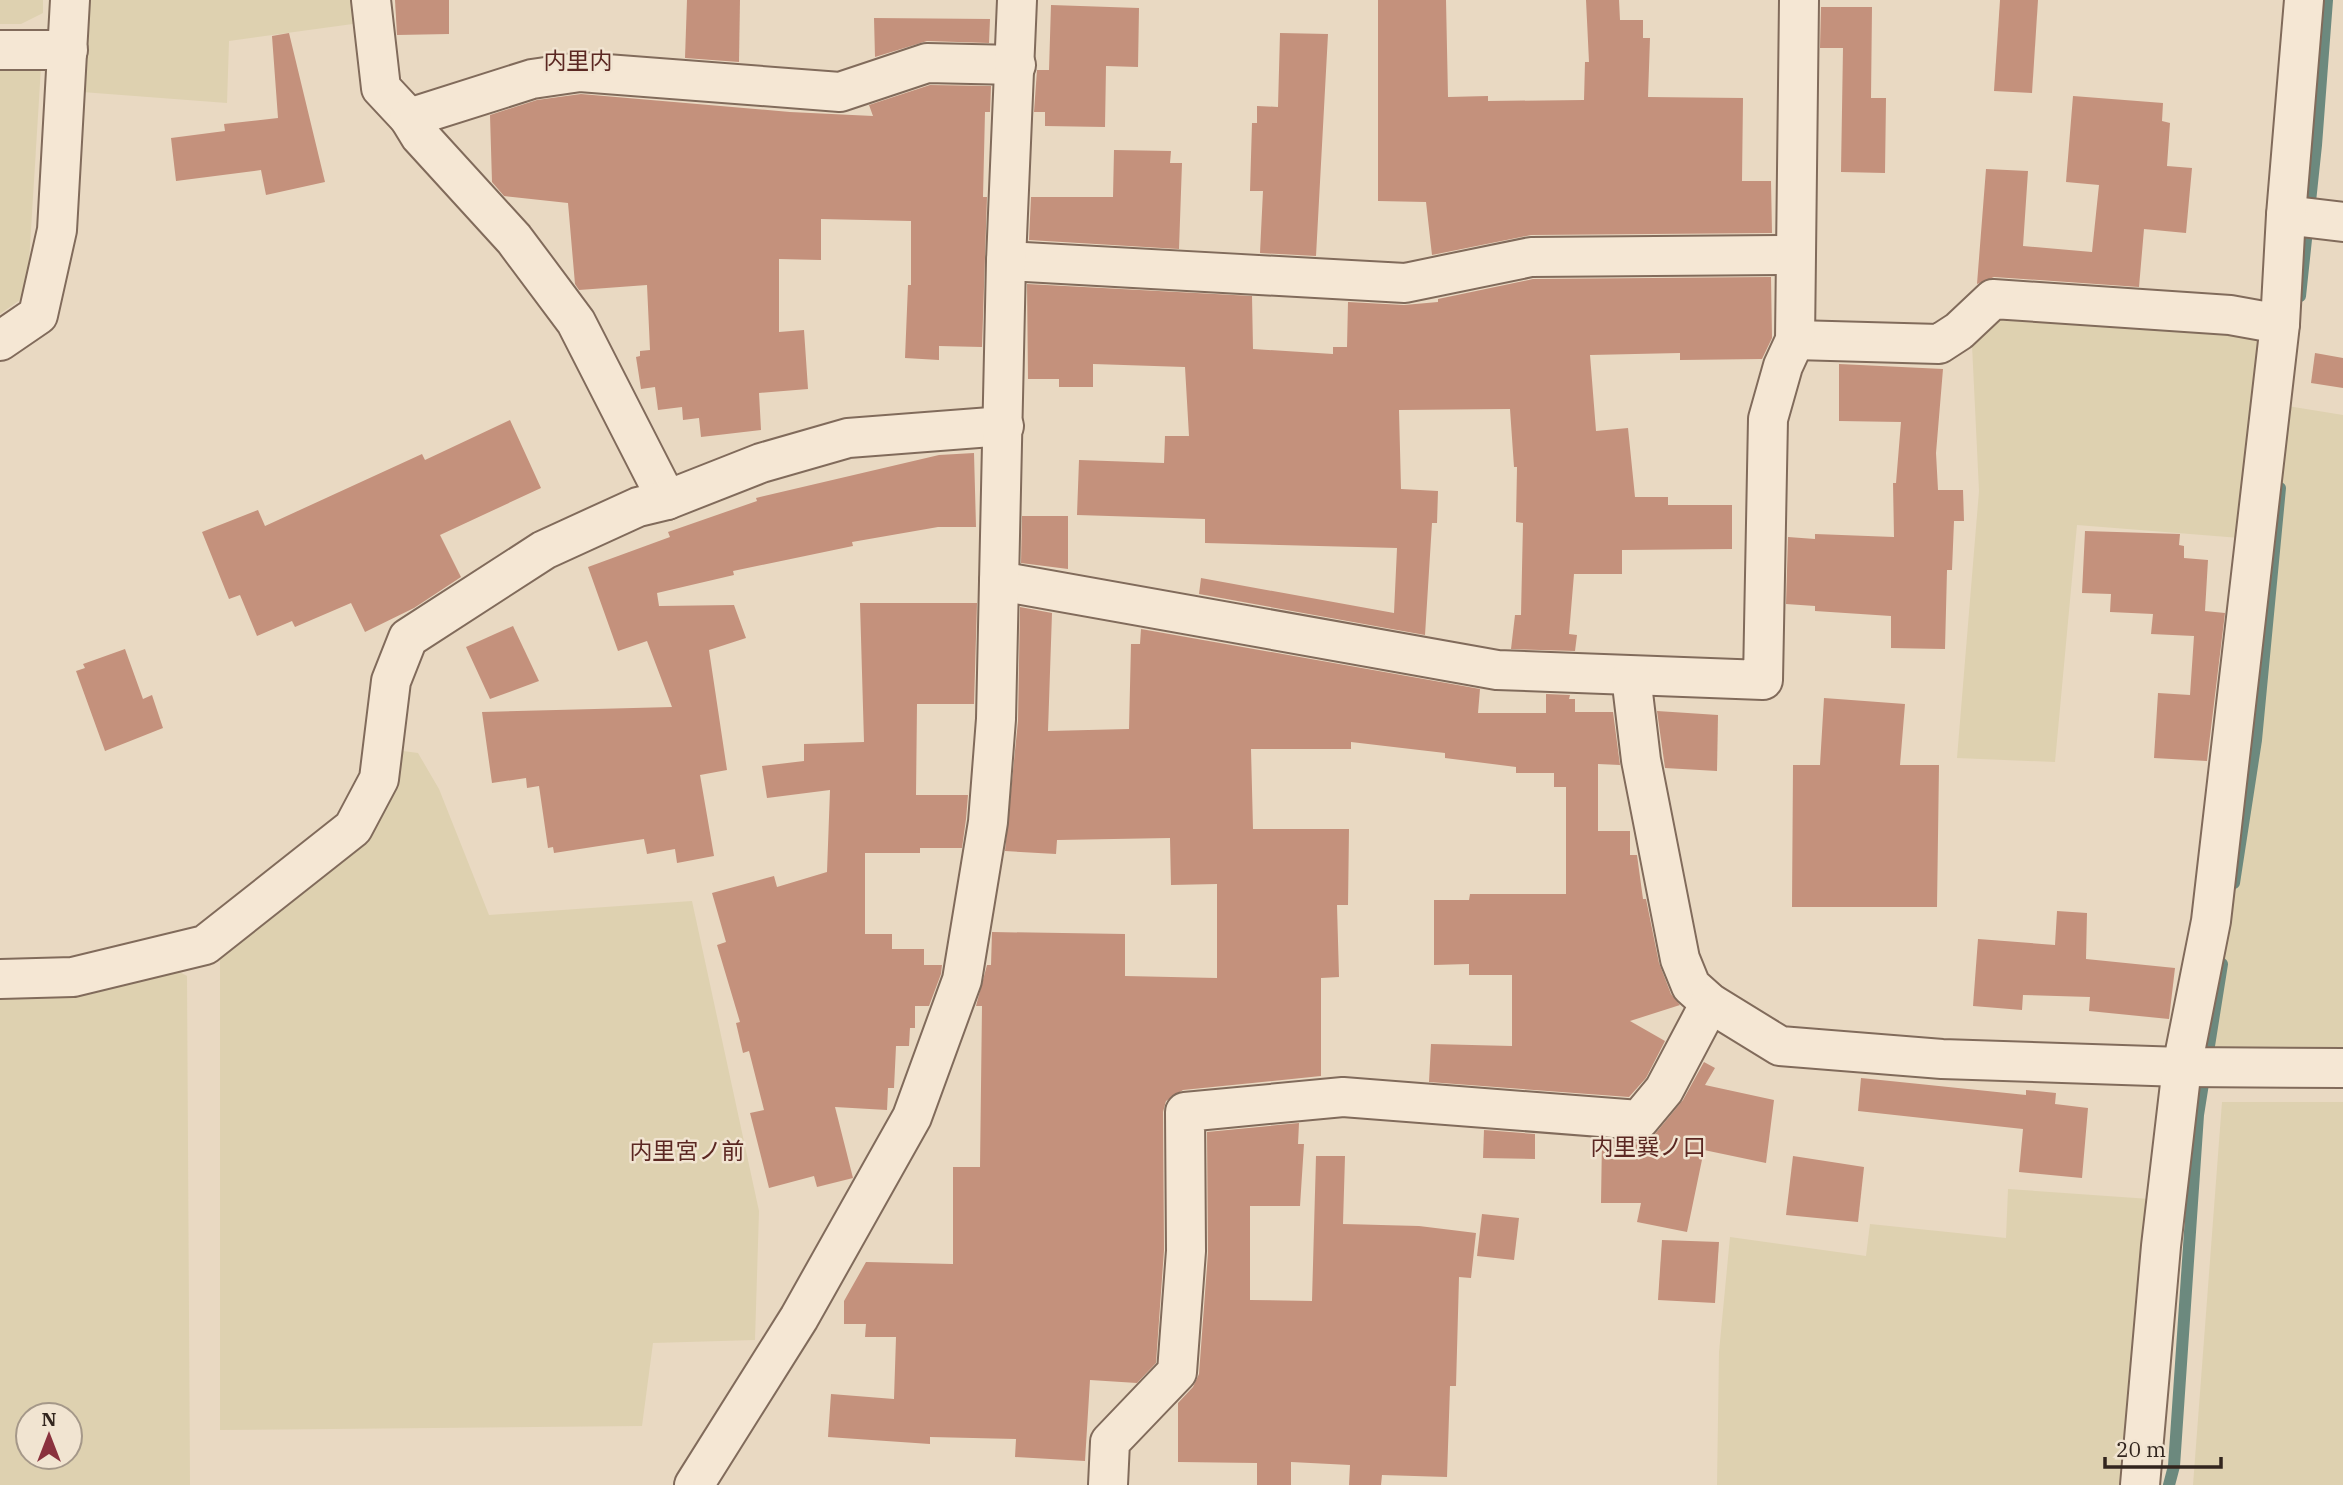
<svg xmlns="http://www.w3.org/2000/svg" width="2343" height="1485" viewBox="0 0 2343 1485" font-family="'IBM Plex Serif','Noto Sans JP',serif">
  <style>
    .farmland { fill: #ded1b0; fill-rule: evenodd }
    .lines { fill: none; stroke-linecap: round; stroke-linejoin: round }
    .stream { stroke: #6c897e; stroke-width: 12 }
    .building { fill: #c4917c }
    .minor-casing { stroke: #816b5b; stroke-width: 42 }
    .minor { stroke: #f5e7d4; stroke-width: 38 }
    .labels { text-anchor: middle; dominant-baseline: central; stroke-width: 5; stroke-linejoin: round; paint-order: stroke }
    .neighbourhood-label { font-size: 23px; fill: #5b2722; stroke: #f1e4d1 }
  </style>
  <rect width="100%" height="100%" fill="#e9d9c2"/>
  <g class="farmland">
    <path d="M0 0H43V13L21 24H0Z"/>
    <path d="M86 0H357L360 23 229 41 227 103 82 92Z"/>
    <path d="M0 56 41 67 27 295 0 314Z"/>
    <path d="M1994 312 2246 327 2261 340 2240 538 2077 525 2055 762 1957 758 1979 491 1972 345Z"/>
    <path d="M2282 405 2343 415V1056L2198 1055Z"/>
    <path d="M403 751 418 753 439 789 489 915 692 901 759 1211 755 1340 653 1343 642 1426 220 1430V951L374 805Z"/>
    <path d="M170 967 187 976 190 1485H0V993ZM28 1415H70V1457H28Z"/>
    <path d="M2222 1102H2343V1485H2193Z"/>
    <path d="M2008 1189 2150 1199 2124 1485H1717L1719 1352 1730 1237 1866 1256 1870 1224 2006 1238Z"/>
  </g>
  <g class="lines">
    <g class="stream">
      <path d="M2300 296 2316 145 2327 0"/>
      <path d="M2234 883 2256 740 2280 488"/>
      <path d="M2169 1485 2174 1466 2198 1115 2222 964"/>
    </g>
  </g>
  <g class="building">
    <path d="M395 0H449V34L397 35Z"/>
    <path d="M687 0H740L739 62 685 58Z"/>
    <path d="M1378 0H1446L1448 97 1488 96V101L1584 100 1585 62H1589L1586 0H1619L1620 20H1643V38H1650L1648 97 1743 98 1742 181H1771L1772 233 1531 235 1432 255 1426 202 1378 201Z"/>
    <path d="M2000 0H2038L2032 93 1994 91Z"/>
    <path d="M1051 5 1139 8 1138 67 1106 66 1105 127 1045 126V112H1034L1037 70H1049Z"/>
    <path d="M1821 7H1872L1871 98H1886L1885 173 1841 172 1843 48H1820Z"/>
    <path d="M874 18 990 19 989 43 927 41 875 57Z"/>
    <path d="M289 33 325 182 266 195 261 170 176 181 171 138 225 131 224 124 278 118 272 36Z"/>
    <path d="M1280 33 1328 34 1316 256 1260 253 1263 191H1250L1252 123H1257V106L1278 107Z"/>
    <path d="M930 85 991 86 990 112H985L983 197H987L982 347 939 346V360L905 358 908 285H911V221L821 219V260L779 259V332L804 330 808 389 759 393 761 430 701 437 699 418 683 420 682 407 658 410 655 387 641 389 636 357 640 356V351L650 350 647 285 579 290 575 284 568 203 504 196 492 182 490 115 537 100 581 94 790 112 873 116 869 105Z"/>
    <path d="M2073 96 2163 103 2162 121 2170 123 2167 166 2192 168 2186 233 2144 229 2139 287 1994 277 1977 284 1986 169 2028 171 2023 246 2092 252 2099 185 2066 182Z"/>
    <path d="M1114 150 1171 151 1170 163H1182L1179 249 1029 240 1031 197H1113Z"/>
    <path d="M1771 277 1772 338 1762 359 1680 360V353L1590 355 1596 431 1628 428 1635 497H1668V505H1732V549L1622 550V574H1574L1569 634 1577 635 1575 651 1511 649 1515 615H1521L1523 523 1516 522 1517 467H1514L1510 409 1399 410 1401 489 1438 491 1437 523H1432L1425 635 1199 594 1201 578 1394 613 1397 548 1205 543V519L1077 515 1079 460 1164 463 1165 436H1189L1185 367 1093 364V387H1059V379H1028L1027 284 1252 296 1253 349 1333 354V347H1347L1348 302 1404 305 1438 302V299L1533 279Z"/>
    <path d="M2315 353 2343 358V388L2311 383Z"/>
    <path d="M1839 364 1943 369 1936 453 1938 490H1963L1964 521H1954L1952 570H1947L1945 649 1891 648V616L1815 611V606L1786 604 1788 537 1815 539V534L1894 537 1893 483H1896L1901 422 1839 421Z"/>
    <path d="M510 420 541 488 440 535 461 577 414 608 365 632 351 603 295 627 292 621 257 636 240 595 229 599 202 532 258 510 265 526 422 454 425 460Z"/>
    <path d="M974 453 976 527H938L852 542 853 546 733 571 734 575 657 593 659 606 734 605 746 638 709 650 727 770 700 775 714 856 677 863 675 849 647 854 644 839 554 853 553 847 548 848 539 786 527 788 526 778 492 783 482 712 672 707 647 641 618 651 588 567 670 537 668 532 757 501 756 498 939 455Z"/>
    <path d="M1022 516H1068V569L1021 563Z"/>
    <path d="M2085 531 2180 534 2179 545 2184 546V558L2208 560 2205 611 2225 613 2207 761 2154 758 2158 693 2190 695 2194 636 2151 634 2153 614 2110 612 2111 594 2082 593Z"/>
    <path d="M860 603H977L974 704H917L916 795H968L966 819 962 848H920V853H865V934H892V949H924V965H942L941 974 929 1006H915V1028H910L909 1046H896L894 1088H888L887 1110 835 1107 853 1178 817 1187 814 1176 769 1188 750 1113 764 1110 749 1051 743 1053 736 1023 740 1022 717 945 726 942 712 893 774 876 777 887 827 872 830 790 767 798 762 766 804 761V744L864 742Z"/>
    <path d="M1020 607 1052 613 1048 731 1129 729 1131 644H1140L1141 629 1480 689 1478 713H1546V694L1570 695 1569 699H1575V712H1613L1620 765 1598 764V831H1630V855H1637L1643 899H1646L1659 963 1671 994 1680 1005 1630 1021 1665 1041 1646 1078 1629 1097 1429 1082 1431 1044 1512 1046V975H1469V964L1434 965V900H1469L1470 894H1566V787H1554V773H1516V767L1445 758V753L1351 742V749H1251L1253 829H1349L1348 905H1337L1339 977 1321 978V1076L1183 1090 1166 1101 1163 1112 1164 1250 1156 1363 1137 1383 1090 1380 1085 1461 1015 1457 1016 1439 930 1437V1444L828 1437 831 1394 894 1399 896 1337H865L866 1324H844V1301L866 1262 953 1264V1167H980L982 1006H976L987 965H991L992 932 1125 934V976L1217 978V884L1171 885 1170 838 1057 840 1056 854 1005 851 1018 721Z"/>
    <path d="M513 626 539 681 490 699 466 647Z"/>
    <path d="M125 649 143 699 152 695 163 728 105 751 76 671 85 668 83 664Z"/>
    <path d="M1824 698 1905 704 1900 765H1939L1937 907H1792L1793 765H1820Z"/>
    <path d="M1657 711 1718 715 1717 771 1665 768Z"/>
    <path d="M2057 911 2087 913 2086 959 2175 968 2169 1019 2089 1011 2090 997 2023 995 2022 1010 1973 1006 1978 939 2055 945Z"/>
    <path d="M1704 1062 1715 1068 1705 1085 1774 1100 1766 1163 1704 1150 1687 1232 1637 1222 1641 1203H1601L1602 1139 1638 1142 1655 1134 1683 1100Z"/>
    <path d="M1861 1078 2026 1095V1090L2056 1093 2055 1104 2088 1108 2082 1178 2019 1172 2023 1129 1858 1111Z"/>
    <path d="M1299 1123 1298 1144H1304L1300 1206H1250V1300L1312 1301 1316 1156H1345L1343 1224 1419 1226 1476 1233 1471 1278 1459 1277 1456 1386H1450L1447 1477 1382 1475 1381 1485H1349L1350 1465 1291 1462V1485H1257V1463L1178 1462V1403L1193 1387 1199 1374 1208 1253 1207 1132Z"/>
    <path d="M1484 1130 1535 1134V1159L1483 1158Z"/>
    <path d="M1793 1156 1864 1167 1858 1222 1786 1215Z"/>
    <path d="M1482 1214 1519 1218 1514 1260 1477 1256Z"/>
    <path d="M1662 1240 1719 1242 1715 1303 1658 1300Z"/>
  </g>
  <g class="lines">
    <g class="minor-casing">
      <g id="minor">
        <path d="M371 0 381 88 409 118"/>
        <path d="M0 50H68"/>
        <path d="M2286 215 2343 222"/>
        <path d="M1006 261 1405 283 1531 257 1795 255"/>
        <path d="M1795 340 1939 344 1959 331 1993 299 2230 315 2280 324"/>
        <path d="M0 341 38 315 57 230 70 0"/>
        <path d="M667 500 576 322 514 239 420 136 409 118 532 79 580 72 840 92 927 63 1016 65"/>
        <path d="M999 581 1497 670 1763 680 1768 419 1783 366 1795 340 1799 0"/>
        <path d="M1631 676 1641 760 1680 959 1691 986 1710 1003 1780 1046 1942 1059 2182 1067 2343 1068"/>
        <path d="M0 979 73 977 205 945 353 828 379 779 391 681 408 638 544 550 638 507 667 500 761 463 848 438 1004 426"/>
        <path d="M694 1485 799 1318 912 1117 962 980 988 822 996 719 1006 261 1017 0"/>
        <path d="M1108 1485 1110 1442 1177 1372 1186 1251 1185 1112 1343 1097 1639 1120 1664 1090 1710 1003"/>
        <path d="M2140 1485 2161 1246 2182 1067 2211 921 2280 324 2286 215 2304 0"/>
      </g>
    </g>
    <use href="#minor" class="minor"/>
  </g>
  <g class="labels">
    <g class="neighbourhood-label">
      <text x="578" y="60">内里内</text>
      <text x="1648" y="1146">内里巽ノ口</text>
      <text x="687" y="1150">内里宮ノ前</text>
    </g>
  </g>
  <g transform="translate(49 1436)"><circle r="33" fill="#f1e4d1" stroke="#a59889" stroke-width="2"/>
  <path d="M0-5L12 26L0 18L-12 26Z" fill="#8a313d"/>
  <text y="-10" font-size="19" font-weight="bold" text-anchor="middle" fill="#32251e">N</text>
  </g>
  <path d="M2105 1457v10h116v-10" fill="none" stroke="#32251e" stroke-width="3.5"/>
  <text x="2116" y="1457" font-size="21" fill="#32251e" stroke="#f1e4d1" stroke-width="5" paint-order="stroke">20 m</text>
</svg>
